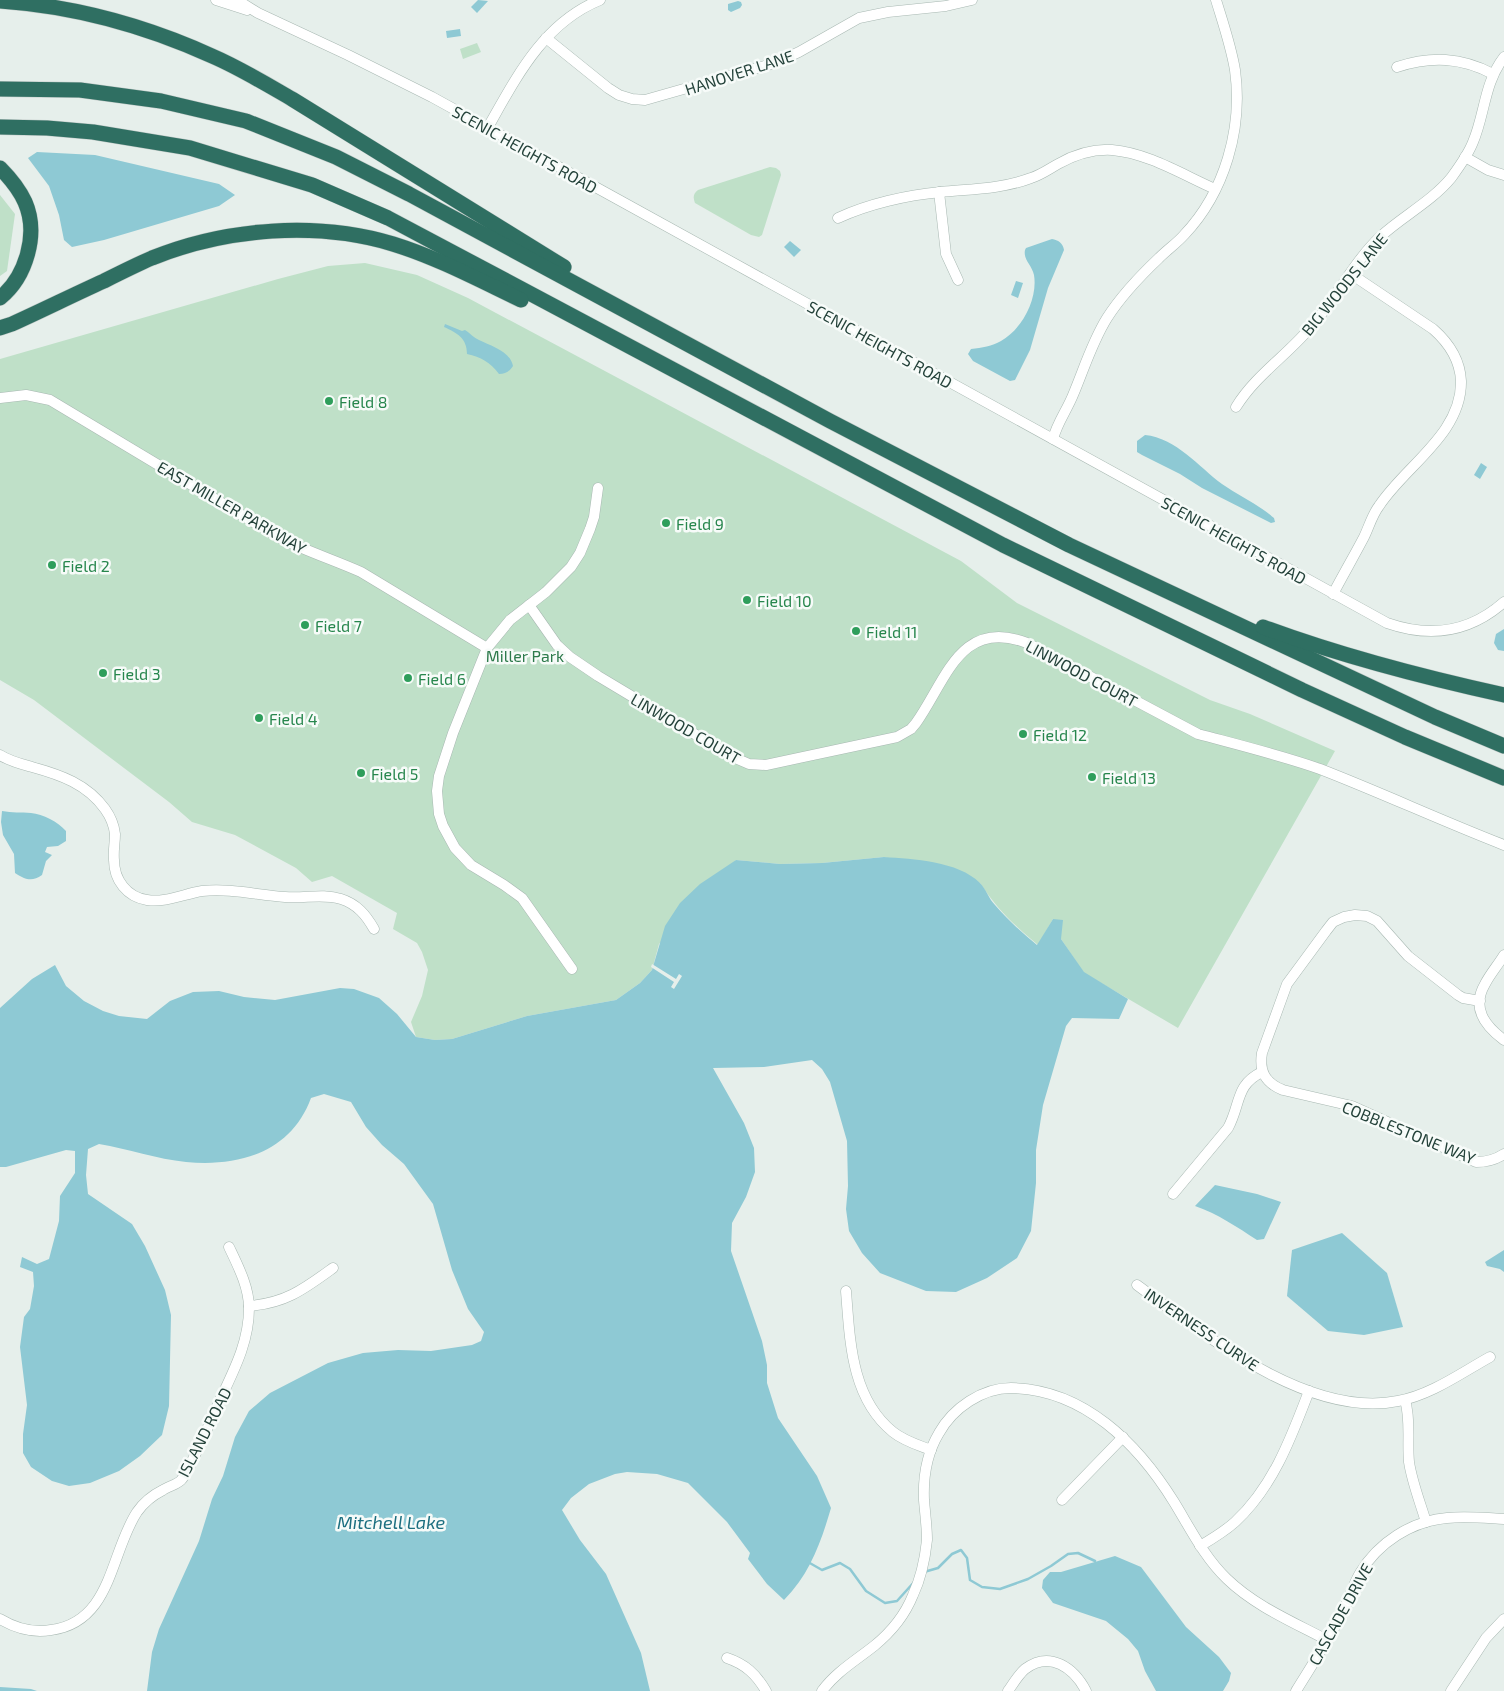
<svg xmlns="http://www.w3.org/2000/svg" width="1504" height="1691" viewBox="0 0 1504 1691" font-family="'Exo 2',sans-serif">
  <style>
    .green { fill: #bfe0c8 }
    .water { fill: #8ec9d4 }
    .pier { fill: #e6efeb }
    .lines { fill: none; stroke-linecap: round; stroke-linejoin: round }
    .stream { stroke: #8ec9d4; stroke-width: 2.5 }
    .minor-casing { stroke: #a8b8b2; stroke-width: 11 }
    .highway-casing { stroke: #c2cac8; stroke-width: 16 }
    .minor { stroke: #fff; stroke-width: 10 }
    .highway { stroke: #2f6f62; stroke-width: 15 }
    .leisure-dot { fill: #2e9e5b; stroke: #f7fbf9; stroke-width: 2 }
    .labels { text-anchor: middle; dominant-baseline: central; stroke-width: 5; stroke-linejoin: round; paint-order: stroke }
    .street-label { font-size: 16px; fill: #24423a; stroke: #f7fbf9 }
    .leisure-label { font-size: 16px; fill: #27864d; stroke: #f7fbf9; text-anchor: start }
    .park-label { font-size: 16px; fill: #2d7a4b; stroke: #f7fbf9 }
    .water-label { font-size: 18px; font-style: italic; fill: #1c6f80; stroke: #f7fbf9 }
  </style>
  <rect width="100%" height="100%" fill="#e6efeb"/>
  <g class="green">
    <path d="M477 43 481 52 463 59 460 49Z"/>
    <path d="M770 167 776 168 780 171 781 175 762 235 759 237 751 235 695 203C693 197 693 194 698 190Z"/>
    <path d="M0 195 15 214 7 271 0 276Z"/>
    <path d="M365 263 417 275 468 298 961 561 1017 603 1210 700 1250 714 1335 751 1178 1028 1084 973 1061 939 1053 919 1038 945C1014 925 997 909 980 883L884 857 822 863 780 864 736 860 659 944 652 970 640 983 616 1000 527 1016 452 1039 435 1040 416 1037 411 1022 422 996 428 970 422 952 417 943 393 929 397 913 332 876 312 882 296 868 235 835 192 822 169 802 34 700 0 680V359L278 279 328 266Z"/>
  </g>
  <g class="water">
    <path d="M478 0 488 1 477 13 471 7Z"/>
    <path d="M738 1 741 2 742 5 740 8 731 12 728 10V4Z"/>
    <path d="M460 29 461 36 447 38 446 31Z"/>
    <path d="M37 152 95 155 219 184 235 195 219 206 104 240 72 247 64 240 59 215 49 186 28 158Z"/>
    <path d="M1052 239C1058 240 1063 243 1064 250L1048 288 1030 350 1015 380 1010 381 973 361 968 354 971 349C982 348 992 346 1001 341 1022 329 1038 299 1034 275 1032 265 1023 260 1025 250L1026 248Z"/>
    <path d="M790 241 801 250 794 257 784 247Z"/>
    <path d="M1016 281 1023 283 1018 298 1011 295Z"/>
    <path d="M445 324 462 331 465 330C470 333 474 338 479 340 491 346 510 351 513 366 509 372 505 374 499 374 490 362 481 357 467 354 467 338 457 333 444 327Z"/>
    <path d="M1145 435C1176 438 1199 467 1222 484 1239 496 1258 504 1274 518L1275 522 1271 523 1202 488 1180 474 1142 455 1137 452V441Z"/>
    <path d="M1481 463 1487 467 1480 479 1474 475Z"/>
    <path d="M1504 629V651L1498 650 1494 643 1496 634Z"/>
    <path d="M2 811C12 813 21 812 31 813 43 814 58 822 66 831V841L58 846 47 847 45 852 52 855 46 861 42 875C32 882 26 880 15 873L14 854 3 835 1 822Z"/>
    <path d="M884 857C913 859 958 861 980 883 986 889 989 899 995 905 1008 920 1022 933 1037 945L1053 919 1063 920 1061 939 1084 972 1128 999 1119 1019 1072 1018 1066 1026 1043 1105 1036 1150V1183L1031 1231 1017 1258 987 1278 956 1292 926 1291 880 1273 862 1253 849 1231 846 1209 848 1186 847 1141 830 1082 822 1069 812 1060 764 1067 713 1068 744 1123 754 1148 755 1172 746 1197 732 1223 731 1251 762 1341 767 1365V1383L778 1418 817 1476 831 1508C821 1542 810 1574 784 1600L767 1584 748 1559 750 1553 727 1522 688 1483 657 1474 627 1472 615 1474 589 1484 571 1498 562 1510 580 1540 606 1574 641 1653 650 1691H147L152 1652 159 1629 199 1541 212 1499 223 1476 235 1437 249 1411 270 1393 328 1363 363 1353 398 1350 431 1351 472 1345 481 1341 484 1332 468 1309 452 1270 433 1204 404 1164 382 1145 366 1127 351 1102 324 1094 311 1098C291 1152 240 1167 186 1162 157 1159 128 1149 99 1144L88 1149 86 1175 88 1194 132 1224 145 1246 165 1290 171 1315 169 1406 162 1435 140 1456 119 1471 90 1483 69 1486 52 1481 31 1467 23 1453V1434L27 1405 20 1347 24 1317 30 1309 34 1286 33 1272 20 1267 22 1257 37 1264 49 1259 59 1221 60 1196 75 1173V1151L66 1150 6 1167H0V1008L32 979 55 965 66 986 84 1001 103 1011 119 1016 147 1019 170 1001 193 992 219 991 244 997 275 1000 340 988 354 989 379 998 397 1014 416 1037 435 1040 452 1039 527 1016 616 1000 640 983 652 970 665 926 680 903 700 884 736 860 780 864 822 863Z"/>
    <path d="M1215 1185 1257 1194 1281 1202 1264 1239 1257 1240C1237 1227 1218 1214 1195 1206Z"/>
    <path d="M1342 1233 1387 1273 1403 1327 1364 1335 1328 1331 1287 1296 1292 1250Z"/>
    <path d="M1504 1250V1272L1500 1269 1487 1266 1485 1262Z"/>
    <path d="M1115 1556 1141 1567 1186 1627 1219 1657 1231 1673 1229 1681 1223 1691H1156L1145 1671 1138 1651 1128 1639 1106 1621 1053 1603 1042 1588 1043 1580 1050 1572H1061Z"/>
    <path d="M0 1687 31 1689 37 1691H0Z"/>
  </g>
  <path class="pier" d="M652 964 676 979 679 974 682 976 674 989 671 987 674 982 651 967Z"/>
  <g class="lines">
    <g class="stream">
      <path d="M808 1562 822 1570 840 1563 850 1569 866 1591 885 1603 897 1601 915 1581"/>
      <path d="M924 1572 938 1568 952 1554 961 1550 967 1558 970 1580 982 1587 1000 1589 1028 1579 1051 1566 1068 1554 1078 1553 1095 1561"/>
    </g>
    <g class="minor-casing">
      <g id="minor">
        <path d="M216 0 247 10"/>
        <path d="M237 0 258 13 348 55 432 97 1387 623C1430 638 1469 633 1504 602"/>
        <path d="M546 38 608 88 619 95 632 99 645 100 775 63 799 52 859 18 888 12 946 6 972 0"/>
        <path d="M1397 67C1431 56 1461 57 1493 74"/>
        <path d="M487 129C516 78 543 23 600 0"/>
        <path d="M1465 157 1488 170 1504 175"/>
        <path d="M939 192 946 254 958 280"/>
        <path d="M838 218C868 204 907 195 941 192 971 189 1002 189 1031 178 1041 175 1049 169 1058 164 1074 155 1094 149 1112 150 1148 153 1183 175 1215 189"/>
        <path d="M0 398 26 395 50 400 280 538C306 551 334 560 361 572L487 648"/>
        <path d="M1236 407C1255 376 1286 356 1309 329 1335 301 1353 262 1381 236 1403 216 1432 201 1451 178 1459 167 1468 155 1473 142 1485 114 1484 83 1504 57"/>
        <path d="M1053 439C1057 423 1067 410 1073 395 1084 369 1092 342 1107 318 1121 296 1140 276 1159 258 1167 250 1177 243 1184 235 1225 192 1243 128 1235 70 1231 46 1223 23 1216 0"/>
        <path d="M1333 594C1343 575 1354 556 1364 537 1369 527 1372 515 1379 506 1405 466 1462 434 1461 381 1460 359 1449 343 1433 329L1351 274"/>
        <path d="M529 605 557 645 570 657 598 676 733 757 749 764 766 765 897 737 911 729 916 723C946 681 960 617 1027 643L1198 734C1239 745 1280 755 1320 769 1382 793 1442 821 1504 845"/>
        <path d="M0 755C9 761 21 764 32 767 61 775 87 784 105 809 110 816 114 825 115 834 115 843 113 851 114 860 114 880 127 897 147 900 165 903 184 894 202 891 230 888 257 895 285 897 304 899 322 893 341 899 357 904 366 915 374 929"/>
        <path d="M1504 955C1498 965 1490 974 1485 984 1471 1008 1485 1026 1504 1040"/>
        <path d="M572 969 522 898 504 885 471 865 455 848 443 826 439 814 437 791 439 776 453 733 487 648 510 620 546 592 571 567 580 553 590 529 594 517 598 488"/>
        <path d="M1480 1001 1463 998 1458 995 1408 956 1377 921 1367 916 1355 915 1344 917 1333 922 1326 931 1287 984 1262 1053C1259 1071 1265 1083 1283 1090L1352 1106 1476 1162C1487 1162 1495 1160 1504 1154"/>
        <path d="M1173 1194 1228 1128C1241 1104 1235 1085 1262 1072"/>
        <path d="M1137 1285C1205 1335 1309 1419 1398 1401 1431 1395 1461 1373 1490 1357"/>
        <path d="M846 1291C850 1341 851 1398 893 1432 904 1441 918 1445 931 1450"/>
        <path d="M249 1306C286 1303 304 1289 333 1268"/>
        <path d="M1405 1400C1411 1420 1407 1441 1409 1462 1412 1482 1420 1502 1426 1522"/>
        <path d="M1062 1500 1123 1437"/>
        <path d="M1200 1546C1212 1539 1225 1531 1235 1522 1273 1487 1291 1438 1309 1391"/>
        <path d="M0 1619C15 1628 33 1633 51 1630 112 1622 110 1553 137 1512 144 1502 153 1495 163 1490 169 1486 179 1484 182 1479 189 1470 193 1458 198 1449 206 1433 212 1417 220 1400 234 1370 249 1342 249 1308 249 1287 238 1266 229 1247"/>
        <path d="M727 1658C745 1664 756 1674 766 1691"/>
        <path d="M822 1691C836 1672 855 1661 874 1646 890 1633 905 1615 913 1595 921 1578 925 1559 927 1540 927 1527 925 1513 924 1500 923 1477 927 1453 939 1433 953 1408 982 1388 1011 1388 1084 1389 1138 1444 1174 1502 1190 1528 1204 1557 1227 1579 1255 1606 1293 1622 1327 1640"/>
        <path d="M1008 1691C1013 1684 1018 1675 1025 1669 1050 1650 1074 1668 1086 1691"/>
        <path d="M1296 1691C1312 1665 1329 1639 1343 1612 1349 1599 1353 1585 1360 1573 1378 1543 1411 1521 1447 1518 1466 1516 1485 1518 1504 1519"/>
        <path d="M1451 1691 1486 1638 1504 1619"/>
      </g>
    </g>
    <g class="highway-casing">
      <g id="highway">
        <path d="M0 1C72 6 146 26 212 56 240 68 266 84 292 99L564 267"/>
        <path d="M0 89 80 90 161 101 246 121 336 157 409 194 830 421 1069 545 1435 717 1504 746"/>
        <path d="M0 127 47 128 93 132 190 148 312 185 388 218 1003 545 1302 690 1405 737 1504 778"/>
        <path d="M0 168C10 178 19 189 25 202 39 234 26 277 0 298"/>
        <path d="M0 328 12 324C43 310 73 295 104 281 120 273 136 265 152 258 226 228 317 221 393 244 438 258 479 280 521 300"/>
        <path d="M1263 627C1341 656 1422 677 1504 695"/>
      </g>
    </g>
    <use href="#minor" class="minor"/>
    <use href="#highway" class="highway"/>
  </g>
  <g class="leisure-dot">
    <circle cx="329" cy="401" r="5"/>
    <circle cx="666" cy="523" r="5"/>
    <circle cx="52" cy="565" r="5"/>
    <circle cx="747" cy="600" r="5"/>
    <circle cx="305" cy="625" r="5"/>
    <circle cx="856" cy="631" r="5"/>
    <circle cx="103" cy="673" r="5"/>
    <circle cx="408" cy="678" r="5"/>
    <circle cx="259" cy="718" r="5"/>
    <circle cx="1023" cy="734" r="5"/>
    <circle cx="361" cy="773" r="5"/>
    <circle cx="1092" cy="777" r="5"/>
  </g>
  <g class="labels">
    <g class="street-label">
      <text transform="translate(739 72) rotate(-18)">HANOVER LANE</text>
      <text transform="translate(525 149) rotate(29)">SCENIC HEIGHTS ROAD</text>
      <text transform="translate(1344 284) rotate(-51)">BIG WOODS LANE</text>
      <text transform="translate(880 344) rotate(29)">SCENIC HEIGHTS ROAD</text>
      <text transform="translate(232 507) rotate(30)">EAST MILLER PARKWAY</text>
      <text transform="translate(1234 540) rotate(29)">SCENIC HEIGHTS ROAD</text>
      <text transform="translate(1082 673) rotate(28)">LINWOOD COURT</text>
      <text transform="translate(686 728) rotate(30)">LINWOOD COURT</text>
      <text transform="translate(1409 1132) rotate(22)">COBBLESTONE WAY</text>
      <text transform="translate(1202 1329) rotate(34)">INVERNESS CURVE</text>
      <text transform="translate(204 1432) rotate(-63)">ISLAND ROAD</text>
      <text transform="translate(1340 1614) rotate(-61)">CASCADE DRIVE</text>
    </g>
    <g class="leisure-label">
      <text x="339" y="401">Field 8</text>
      <text x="676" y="523">Field 9</text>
      <text x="62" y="565">Field 2</text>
      <text x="757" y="600">Field 10</text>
      <text x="315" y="625">Field 7</text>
      <text x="866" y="631">Field 11</text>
      <text x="113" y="673">Field 3</text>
      <text x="418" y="678">Field 6</text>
      <text x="269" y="718">Field 4</text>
      <text x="1033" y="734">Field 12</text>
      <text x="371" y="773">Field 5</text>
      <text x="1102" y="777">Field 13</text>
    </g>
    <g class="park-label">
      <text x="525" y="655">Miller Park</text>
    </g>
    <g class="water-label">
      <text x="391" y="1522">Mitchell Lake</text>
    </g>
  </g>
</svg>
